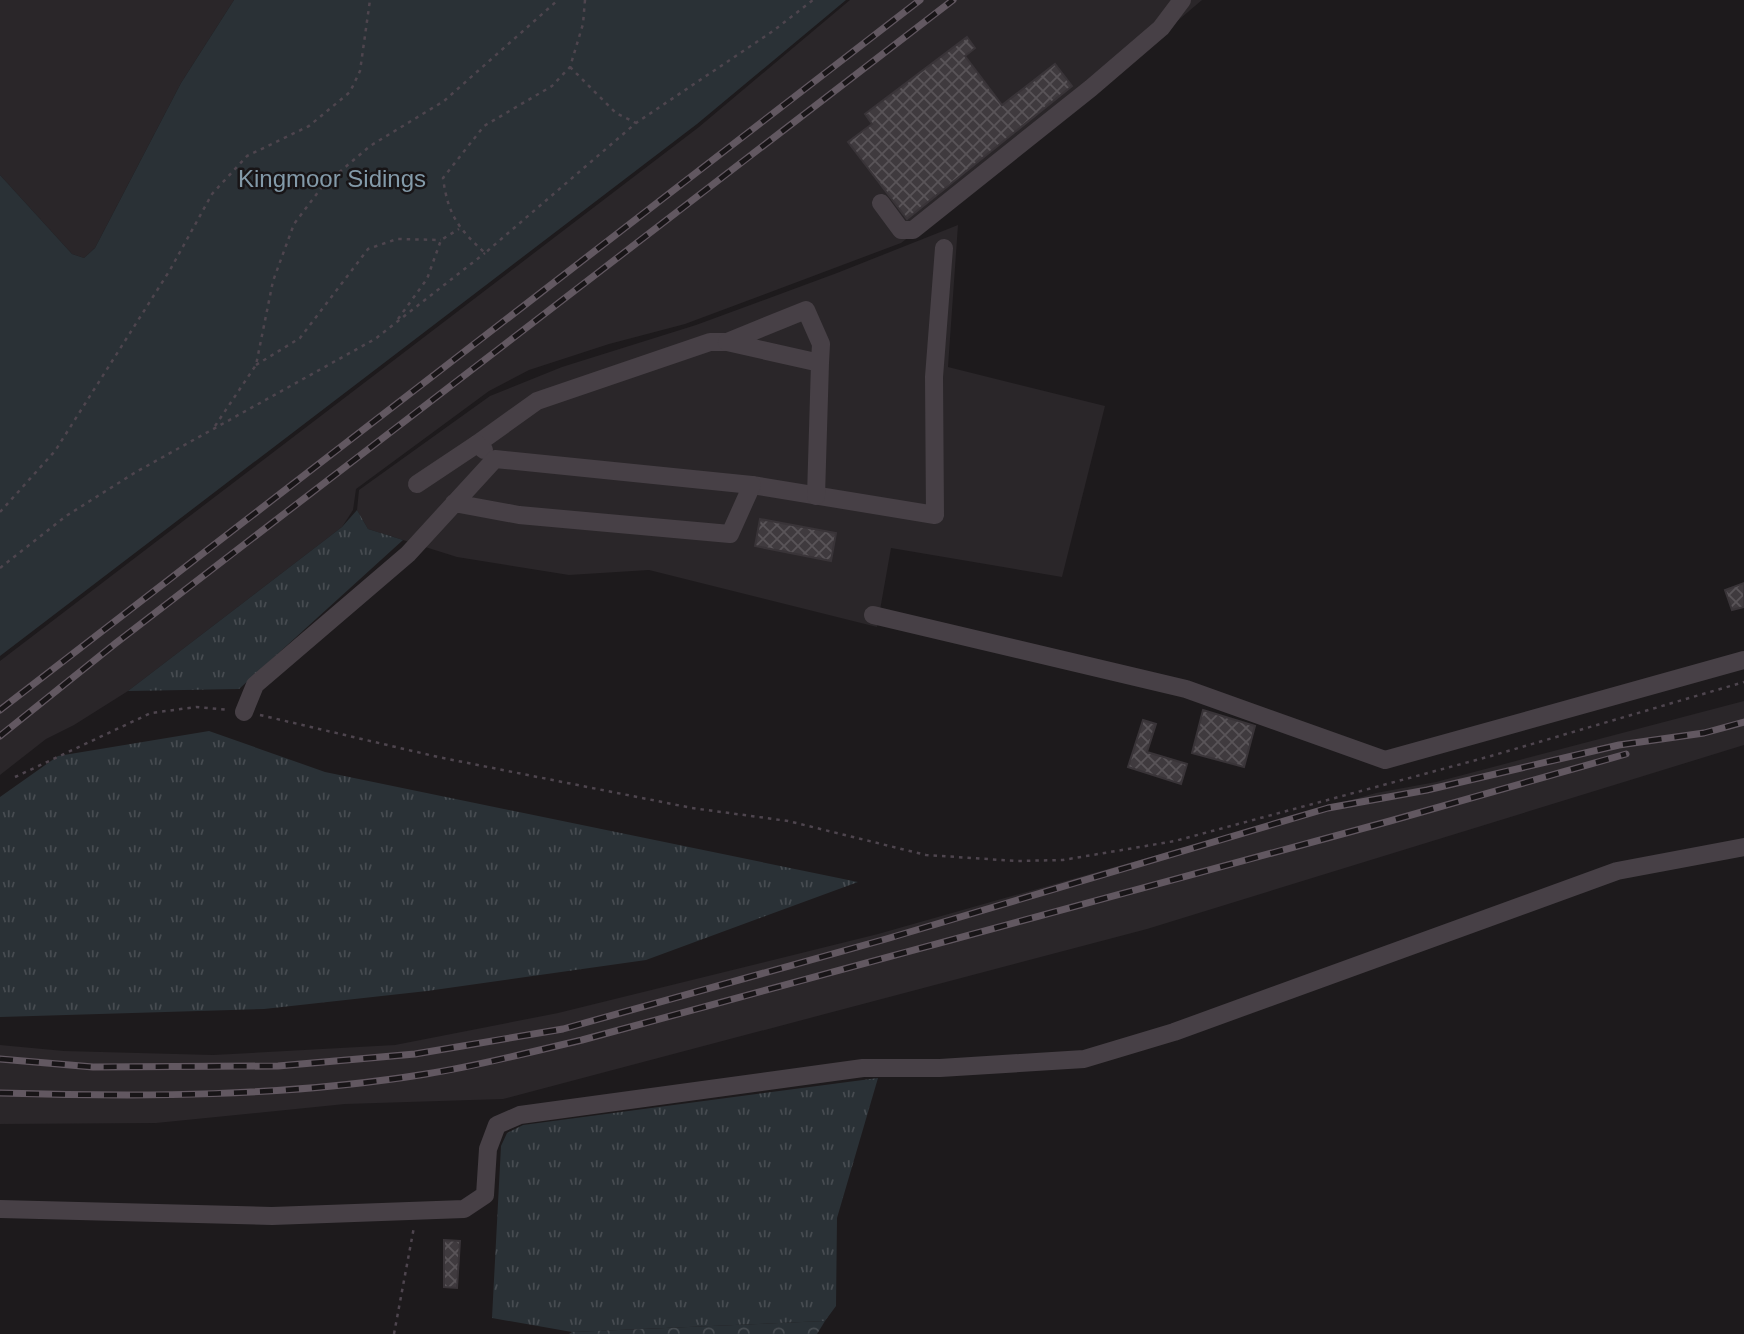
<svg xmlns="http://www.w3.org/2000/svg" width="1744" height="1334" viewBox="0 0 1744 1334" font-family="Arial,sans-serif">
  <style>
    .built { fill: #2a2629 }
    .grass { fill: url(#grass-tufts) }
    .forest { fill: url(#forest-crowns) }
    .green { fill: #2a3136 }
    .building { fill: url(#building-cross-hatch); stroke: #393438; stroke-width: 2 }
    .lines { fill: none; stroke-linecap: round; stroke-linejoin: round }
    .path { stroke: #4e454e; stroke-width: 2.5; stroke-dasharray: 3.5 5; stroke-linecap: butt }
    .minor { stroke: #474046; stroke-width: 18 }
    .rail-casing { stroke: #625861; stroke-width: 7 }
    .rail { stroke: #181517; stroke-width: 4.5; stroke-dasharray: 13; stroke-linecap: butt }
    .labels { text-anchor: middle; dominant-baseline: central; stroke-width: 5; stroke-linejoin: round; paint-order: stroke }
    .park-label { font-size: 24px; fill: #839aa9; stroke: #181517 }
  </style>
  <defs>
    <pattern id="grass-tufts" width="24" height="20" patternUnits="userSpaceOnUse" patternTransform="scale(1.75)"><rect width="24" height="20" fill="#2a3136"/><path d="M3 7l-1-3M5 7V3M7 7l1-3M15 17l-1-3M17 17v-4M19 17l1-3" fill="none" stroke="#474c51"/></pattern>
    <pattern id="forest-crowns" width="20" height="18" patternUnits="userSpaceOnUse" patternTransform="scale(1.75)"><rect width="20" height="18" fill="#2a3136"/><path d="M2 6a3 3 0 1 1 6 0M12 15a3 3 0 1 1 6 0" fill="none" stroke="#474c51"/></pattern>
    <pattern id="building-cross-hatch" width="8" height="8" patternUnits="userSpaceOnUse" patternTransform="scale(1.75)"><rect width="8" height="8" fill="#3f3a3e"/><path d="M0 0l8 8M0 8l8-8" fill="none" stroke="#595458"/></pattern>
  </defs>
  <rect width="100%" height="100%" fill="#1d1a1c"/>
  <g class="built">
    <path d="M0 0H234L181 83 95 248 84 258 72 254 0 175Z"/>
    <path d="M850 0H1202L1040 138 901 243 685 324 609 344 529 370 489 391 356 489 353 510 342 527 128 691 74 725 46 739 0 775V661L699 127Z"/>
    <path d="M958 225 948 367 1105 406 1062 577 891 548 877 627 649 570 569 575 457 557 368 529 357 510 359 490 490 396 562 367 696 325 837 273Z"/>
    <path d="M1744 701V745L1147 929 503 1099 345 1104 156 1123 0 1124V1045L64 1051 213 1055 395 1045 558 1013 878 934 1376 793 1436 782Z"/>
  </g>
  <g class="grass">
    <path d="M357 510 368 529 403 540 239 689 128 691 342 527Z"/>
    <path d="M209 731 325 772 858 882 646 960 427 991 264 1009 0 1017V797L58 756Z"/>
    <path d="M878 1078 837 1218 836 1306 825 1321 572 1332 492 1318 501 1146 507 1133 523 1125Z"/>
  </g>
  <path class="forest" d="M825 1321 817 1334H569L572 1332Z"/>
  <path class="green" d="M234 0H846L697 124 0 656V175L72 254 84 258 95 248 181 83Z"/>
  <g class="building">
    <path d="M967 37 975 48 965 56 1002 105 1055 64 1072 86 907 219 848 142 872 124 865 114Z"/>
    <path d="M760 519 836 533 831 561 755 546Z"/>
    <path d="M1744 583V607L1732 610 1725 590Z"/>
    <path d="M1203 710 1255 726 1244 767 1192 753Z"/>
    <path d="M1143 720 1156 724 1147 752 1187 764 1181 784 1128 767Z"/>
    <path d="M444 1240 460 1241 457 1288 444 1287Z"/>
  </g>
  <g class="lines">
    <g class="path">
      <path d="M585 0 583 24 570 67 552 86 484 126 443 178C448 215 458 228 485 253L636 123 773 31 813 0"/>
      <path d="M570 67 616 113 636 123"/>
      <path d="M398 319 427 279 441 240 459 229"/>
      <path d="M256 365 300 338 368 249 397 239 441 240"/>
      <path d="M215 426 256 365 273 281 294 224 322 187 370 146 444 101 558 0"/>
      <path d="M0 512 55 451 170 270 212 194 247 156 309 126 350 92 360 71 370 0"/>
      <path d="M0 568 66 516 136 472 375 339 485 253"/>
      <path d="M260 715 438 757 692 808 788 821 926 855 1017 861 1063 860 1175 841 1491 756 1744 682"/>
      <path d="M15 777 151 713 196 707 229 710"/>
      <path d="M394 1334 414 1227"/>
    </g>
    <g class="minor">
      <path d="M881 203 901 230H913L1091 88 1161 28 1182 0"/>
      <path d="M477 444 537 401 710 342H727"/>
      <path d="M417 484 477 444 484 450"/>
      <path d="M752 485 935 515 934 377 944 248"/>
      <path d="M816 496 820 363 821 344 806 310 727 342 820 363"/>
      <path d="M873 615 1186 689 1385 760 1744 660"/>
      <path d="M244 712 255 685 408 554 495 459 752 485 730 534 519 515 454 503"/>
      <path d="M0 1209 272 1216 464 1209 485 1195 488 1149 497 1125 520 1115 863 1068H940L1084 1059 1174 1032 1617 871 1744 847"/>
    </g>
    <g class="rail-casing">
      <g id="rail">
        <path d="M0 710 920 0"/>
        <path d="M0 736 116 643 953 0"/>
        <path d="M0 1059 93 1067 278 1066 415 1054 563 1029 886 939 1328 808 1427 790 1619 745 1704 733 1744 722"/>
        <path d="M0 1093C143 1097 284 1097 426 1074 478 1066 530 1052 582 1040L1390 821 1626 754"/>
      </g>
    </g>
    <use href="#rail" class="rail"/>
  </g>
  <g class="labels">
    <g class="park-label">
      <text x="332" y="178">Kingmoor Sidings</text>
    </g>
  </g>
</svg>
